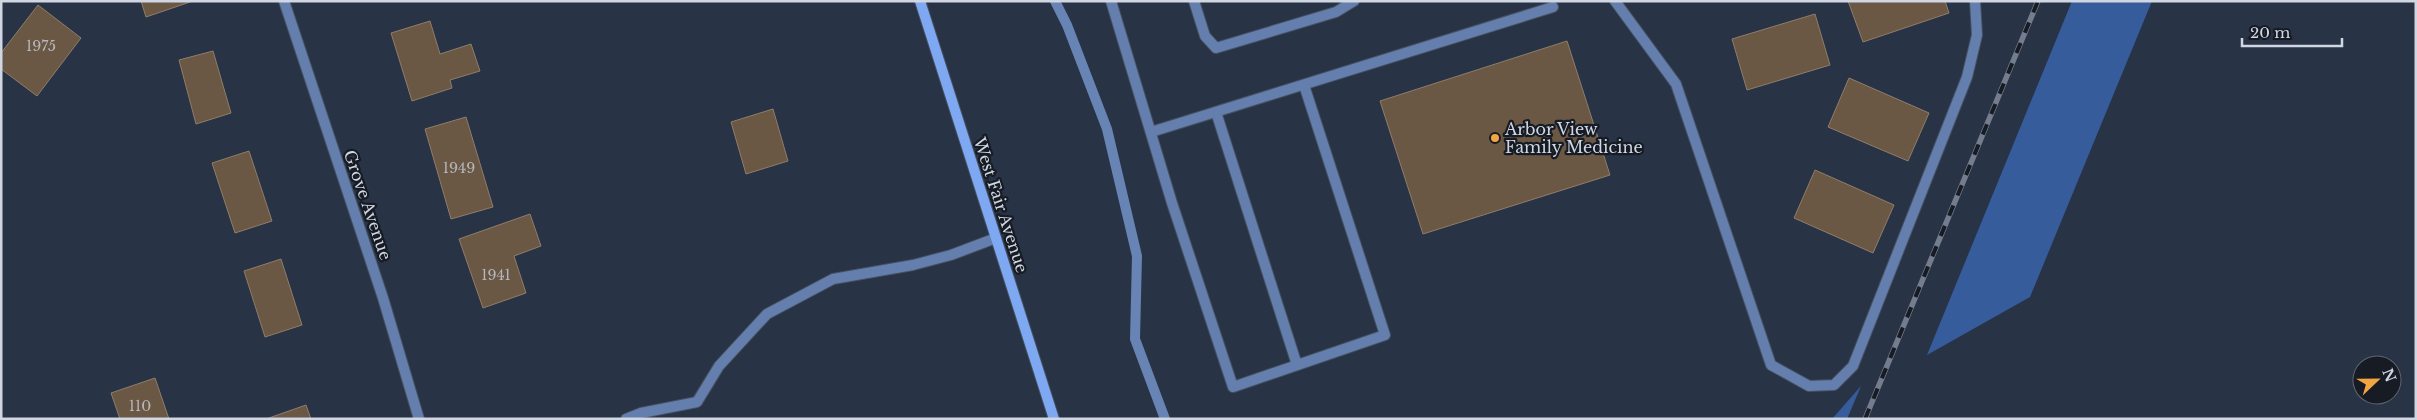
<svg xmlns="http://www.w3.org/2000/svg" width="2417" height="420" viewBox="0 0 2417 420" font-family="'Libre Baskerville',serif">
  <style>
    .forest { fill: #375c9b }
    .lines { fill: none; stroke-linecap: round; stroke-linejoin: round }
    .stream { stroke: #6884b4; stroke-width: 10 }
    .building { fill: #6a5845; stroke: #907d69 }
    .lane-casing { stroke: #465162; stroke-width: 12 }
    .street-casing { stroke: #465162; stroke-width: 12 }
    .secondary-casing { stroke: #465162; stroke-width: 12 }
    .lane { stroke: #647fad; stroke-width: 10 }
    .street { stroke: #647fad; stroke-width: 10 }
    .secondary { stroke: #7ea9f2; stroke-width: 10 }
    .rail-casing { stroke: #747d8d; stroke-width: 5.5 }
    .rail { stroke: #161b24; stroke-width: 4; stroke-dasharray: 11; stroke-linecap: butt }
    .poi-dot { fill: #f3a443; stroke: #161b24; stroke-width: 2 }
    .labels { text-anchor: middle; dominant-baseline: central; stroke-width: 4.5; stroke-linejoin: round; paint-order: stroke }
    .number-label { font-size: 14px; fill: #b6b7bc }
    .poi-label { font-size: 16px; fill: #d0d7e3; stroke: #161b24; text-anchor: start }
    .street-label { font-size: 16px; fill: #d0d7e3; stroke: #161b24 }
  </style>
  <rect width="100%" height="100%" fill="#283346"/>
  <g class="forest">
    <path d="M2072 1H2152L2030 297 1927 355Z"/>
    <path d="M1861 386 1847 419H1832Z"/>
  </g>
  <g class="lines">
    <path class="stream" d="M1055 1 1067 25 1107 129 1137 256 1135 339 1165 419"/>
  </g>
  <g class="building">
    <path d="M141 1H193L146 17Z"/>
    <path d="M1848 1H1945L1949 13 1863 42Z"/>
    <path d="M38 5 81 38 37 96 1 69V53Z"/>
    <path d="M1815 14 1830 65 1747 90 1732 39Z"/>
    <path d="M430 21 440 54 471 44 480 71 450 80 452 88 412 101 391 33Z"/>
    <path d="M1567 41 1610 175 1423 234 1380 101Z"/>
    <path d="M213 51 231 113 196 124 179 60Z"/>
    <path d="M1849 78 1929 113 1908 161 1828 127Z"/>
    <path d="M773 109 788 161 746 174 731 122Z"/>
    <path d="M466 117 493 207 451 219 425 129Z"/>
    <path d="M249 151 272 221 235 233 212 163Z"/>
    <path d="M1815 170 1894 205 1873 253 1794 218Z"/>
    <path d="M530 214 541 246 514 256 526 293 483 308 459 239Z"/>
    <path d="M281 259 302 325 265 337 244 271Z"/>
    <path d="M155 378 169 419H120L111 393Z"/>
    <path d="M306 405 311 419H266Z"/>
  </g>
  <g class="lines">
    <g class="lane-casing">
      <g id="lane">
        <path d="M1111 1 1172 203 1233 387 1385 335 1304 85"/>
        <path d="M1194 1 1205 36 1216 48 1336 12 1354 1"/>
        <path d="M1615 1 1676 84 1771 365 1809 386 1834 385 1853 366 1967 77 1977 35 1975 1"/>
        <path d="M1216 112 1297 365"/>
        <path d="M1151 132 1553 7"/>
        <path d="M626 419 641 413 697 402 719 366 767 314 833 279 913 265 951 255 996 238"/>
      </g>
    </g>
    <g class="street-casing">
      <path id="street" d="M284 1 383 298 419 419"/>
    </g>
    <g class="secondary-casing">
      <path id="secondary" d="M920 1 1054 419"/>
    </g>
    <use href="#lane" class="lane"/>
    <use href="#street" class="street"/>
    <use href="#secondary" class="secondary"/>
    <g class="rail-casing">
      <path id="rail" d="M1865 419 2038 1"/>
    </g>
    <use href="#rail" class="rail"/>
  </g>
  <circle class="poi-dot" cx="1495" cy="138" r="5"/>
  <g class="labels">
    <g class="number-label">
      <text x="41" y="46">1975</text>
      <text x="459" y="168">1949</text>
      <text x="496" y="275">1941</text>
      <text x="140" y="406">110</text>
    </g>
    <g class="poi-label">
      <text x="1505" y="129">Arbor View<tspan x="1505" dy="18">Family Medicine</tspan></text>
    </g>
    <g class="street-label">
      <text transform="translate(368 205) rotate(71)">Grove Avenue</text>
      <text transform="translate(1001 205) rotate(72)">West Fair Avenue</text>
    </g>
  </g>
  <rect width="2417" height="420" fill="none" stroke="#d0d7e3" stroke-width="5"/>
  <g transform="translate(2377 380) rotate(68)"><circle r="24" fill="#161b24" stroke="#606670"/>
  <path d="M0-4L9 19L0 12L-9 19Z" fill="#f3a443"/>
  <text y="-8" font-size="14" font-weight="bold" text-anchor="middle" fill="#d0d7e3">N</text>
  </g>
  <path d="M2242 38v8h100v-8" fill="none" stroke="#d0d7e3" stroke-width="2.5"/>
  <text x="2250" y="38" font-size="15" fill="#d0d7e3" stroke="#161b24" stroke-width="4" paint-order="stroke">20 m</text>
</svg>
